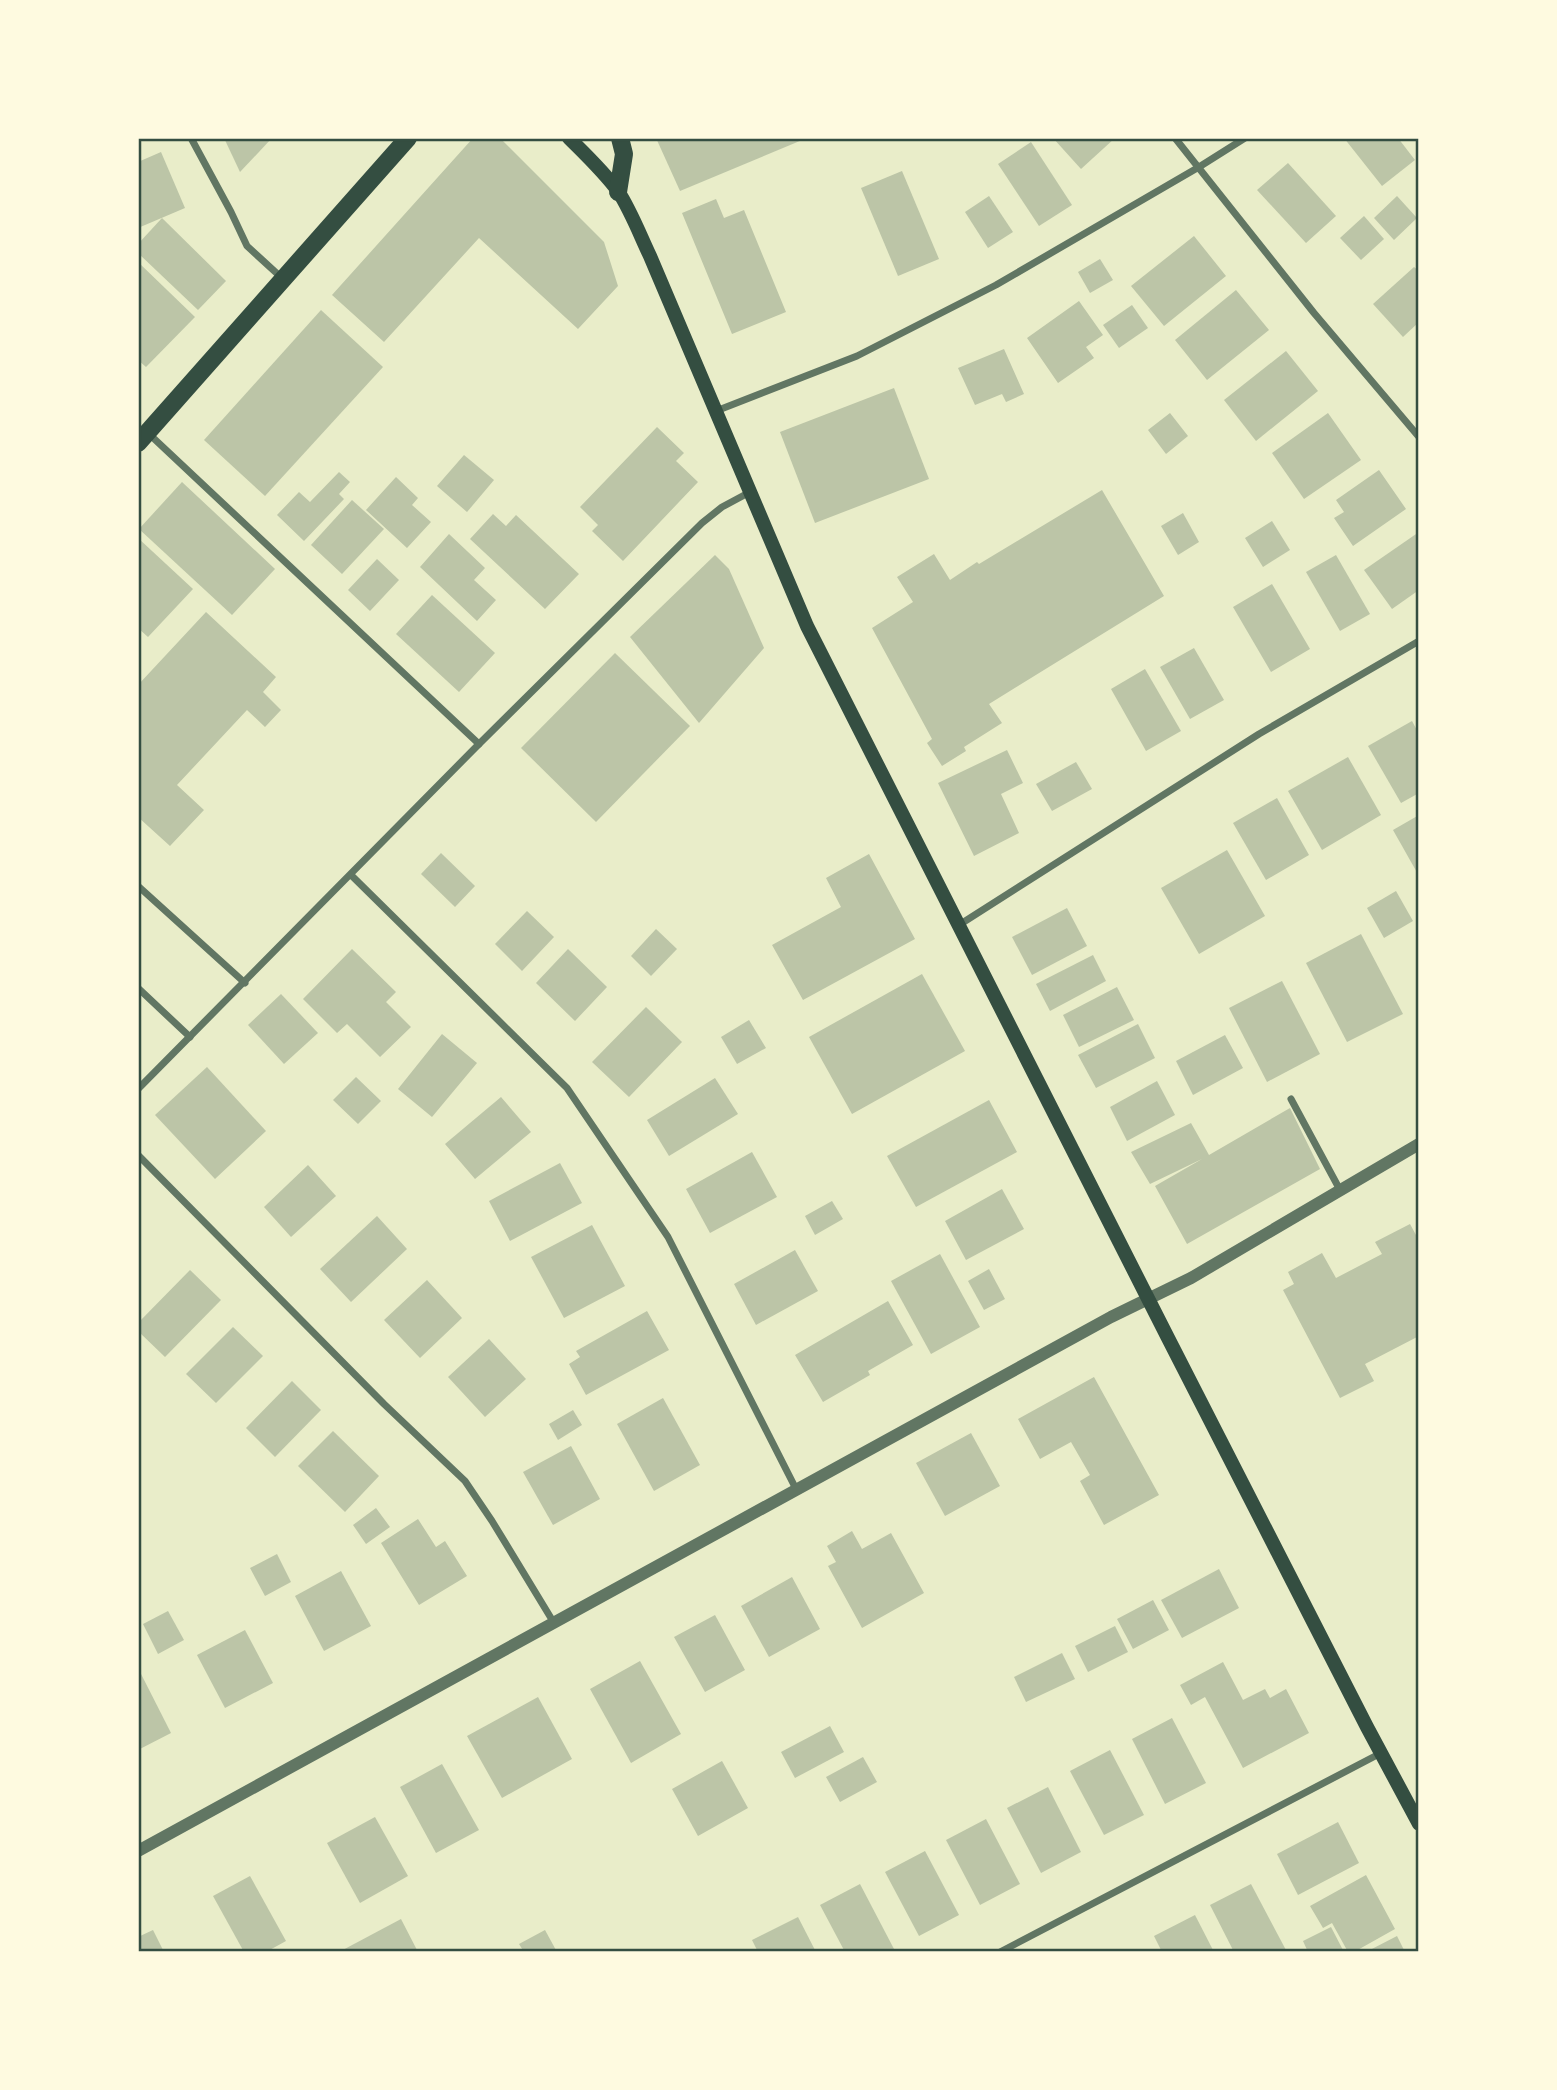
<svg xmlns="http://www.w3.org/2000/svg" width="1557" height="2090" viewBox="0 0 1557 2090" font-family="Helvetica,sans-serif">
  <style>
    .building { fill: #bcc5a7 }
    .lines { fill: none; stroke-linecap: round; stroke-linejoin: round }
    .minor { stroke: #617663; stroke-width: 7 }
    .tertiary { stroke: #617663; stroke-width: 12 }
    .secondary { stroke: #344e41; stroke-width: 14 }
    .primary { stroke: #344e41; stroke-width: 18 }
    .neatline { fill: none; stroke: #344e41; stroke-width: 2.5 }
  </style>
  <rect width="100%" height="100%" fill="#e9edc9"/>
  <g class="building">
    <path d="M224 138H272L240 172Z"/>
    <path d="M473 138H500L604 242 618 286 578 329 479 238 384 342 332 295Z"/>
    <path d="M656 138H807L680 191Z"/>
    <path d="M1053 138H1115L1081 169Z"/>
    <path d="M1344 138H1398L1415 160 1382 186Z"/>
    <path d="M1031 142 1072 205 1039 226 998 164Z"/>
    <path d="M161 152 185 208 138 228V162Z"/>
    <path d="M1288 163 1336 216 1306 243 1257 190Z"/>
    <path d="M902 171 939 259 898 276 861 188Z"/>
    <path d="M989 196 1013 232 988 248 965 212Z"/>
    <path d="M1397 196 1417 218 1394 240 1374 218Z"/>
    <path d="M716 199 724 218 744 210 786 312 732 334 682 213Z"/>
    <path d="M1364 216 1384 239 1361 260 1340 238Z"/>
    <path d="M162 218 226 281 198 310 138 253V244Z"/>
    <path d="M1194 236 1226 276 1164 326 1131 286Z"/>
    <path d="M1100 259 1113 280 1090 293 1078 272Z"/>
    <path d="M138 262 195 317 146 367 138 360Z"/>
    <path d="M1414 267 1419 271V322L1403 337 1373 304Z"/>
    <path d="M1236 290 1269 330 1207 380 1175 340Z"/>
    <path d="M1079 301 1103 335 1086 347 1094 358 1058 383 1027 338Z"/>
    <path d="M1132 305 1148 328 1119 348 1103 325Z"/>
    <path d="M321 310 383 367 265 496 204 440Z"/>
    <path d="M1004 349 1024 394 1006 402 1002 394 975 405 958 368Z"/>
    <path d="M1286 351 1318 391 1256 441 1224 400Z"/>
    <path d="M894 388 929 479 815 523 780 432Z"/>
    <path d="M1170 413 1188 436 1166 454 1148 430Z"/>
    <path d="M1328 413 1361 460 1304 499 1272 453Z"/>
    <path d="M657 427 684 453 676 461 698 482 623 561 592 531 598 525 580 507Z"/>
    <path d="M464 455 494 480 467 512 437 486Z"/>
    <path d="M1379 470 1406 509 1353 546 1334 518 1344 512 1336 500Z"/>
    <path d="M339 472 350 482 339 494 344 499 304 541 277 515 299 492 310 502Z"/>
    <path d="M396 477 418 498 412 505 431 522 407 548 366 510Z"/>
    <path d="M182 482 275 569 232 615 139 529Z"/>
    <path d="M1102 490 1164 596 989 704 1002 723 964 747 966 751 942 766 927 743 932 739 872 628 913 602 897 577 934 554 950 580 977 562 979 564Z"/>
    <path d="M352 500 384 529 342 574 311 545Z"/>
    <path d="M1183 513 1199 542 1178 555 1161 526Z"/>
    <path d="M493 514 506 526 516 515 579 574 545 609 470 539Z"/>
    <path d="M1272 521 1290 550 1263 567 1245 538Z"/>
    <path d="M1419 532V590L1392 609 1364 570Z"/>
    <path d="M449 534 485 568 474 580 496 600 477 621 420 567Z"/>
    <path d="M138 538 193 589 148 637 138 628Z"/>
    <path d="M715 555 729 569 764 648 699 723 630 637Z"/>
    <path d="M1336 555 1370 614 1340 631 1306 572Z"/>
    <path d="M377 559 399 580 370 611 348 590Z"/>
    <path d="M1272 584 1310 649 1271 672 1233 607Z"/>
    <path d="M432 595 495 653 459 692 396 634Z"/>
    <path d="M206 612 276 677 263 692 281 710 265 727 247 710 177 785 204 810 170 846 138 817V685Z"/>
    <path d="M1194 648 1224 700 1190 719 1160 667Z"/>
    <path d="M615 653 690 726 596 822 521 748Z"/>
    <path d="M1145 669 1181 731 1146 751 1111 689Z"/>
    <path d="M1412 721 1419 734V793L1401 803 1368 746Z"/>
    <path d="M1007 750 1023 783 1001 794 1019 833 974 856 938 783Z"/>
    <path d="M1348 757 1381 815 1322 850 1288 791Z"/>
    <path d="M1076 762 1092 789 1052 811 1036 784Z"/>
    <path d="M1277 798 1309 855 1266 880 1233 823Z"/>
    <path d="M1419 815V876L1393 830Z"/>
    <path d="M1227 850 1265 916 1199 954 1161 888Z"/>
    <path d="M441 853 475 886 455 907 421 874Z"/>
    <path d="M869 854 915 939 803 1000 772 945 841 907 826 878Z"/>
    <path d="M1396 891 1413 921 1384 938 1367 908Z"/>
    <path d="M1067 908 1087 946 1032 975 1012 937Z"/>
    <path d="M527 911 554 937 522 971 495 944Z"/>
    <path d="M656 929 677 949 651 976 631 956Z"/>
    <path d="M1361 934 1403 1014 1347 1042 1306 963Z"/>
    <path d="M352 949 396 992 386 1002 411 1027 380 1057 347 1024 337 1033 303 999Z"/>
    <path d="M568 949 607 987 575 1021 536 983Z"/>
    <path d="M1093 955 1106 981 1050 1011 1036 984Z"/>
    <path d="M922 974 965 1051 852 1114 809 1037Z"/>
    <path d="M1282 981 1320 1054 1267 1082 1229 1008Z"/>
    <path d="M1117 987 1134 1020 1079 1047 1063 1015Z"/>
    <path d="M281 994 318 1033 284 1064 248 1025Z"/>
    <path d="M646 1007 682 1042 629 1097 592 1062Z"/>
    <path d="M749 1020 766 1048 737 1064 721 1037Z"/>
    <path d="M1138 1024 1155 1058 1096 1088 1078 1055Z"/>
    <path d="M442 1034 477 1063 432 1117 398 1089Z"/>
    <path d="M1225 1035 1243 1068 1193 1095 1176 1061Z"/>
    <path d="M207 1067 266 1131 215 1179 155 1115Z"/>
    <path d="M356 1077 381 1101 358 1124 333 1100Z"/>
    <path d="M715 1078 738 1114 669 1156 647 1120Z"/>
    <path d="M1157 1081 1175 1115 1127 1141 1110 1107Z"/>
    <path d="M501 1097 531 1132 475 1179 445 1144Z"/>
    <path d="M989 1100 1017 1152 916 1207 887 1156Z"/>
    <path d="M1290 1108 1320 1169 1187 1244 1155 1186 1202 1159 1150 1184 1131 1152 1191 1123 1209 1155Z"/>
    <path d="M752 1152 777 1197 710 1233 686 1189Z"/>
    <path d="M560 1163 582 1203 510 1241 489 1201Z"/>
    <path d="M308 1165 336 1196 291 1237 264 1207Z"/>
    <path d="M1002 1189 1024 1229 966 1260 945 1221Z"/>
    <path d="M832 1201 843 1219 815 1235 805 1216Z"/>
    <path d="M377 1216 407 1249 351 1302 320 1269Z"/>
    <path d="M1410 1224 1416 1235 1419 1234V1336L1365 1364 1374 1381 1340 1398 1283 1290 1294 1284 1288 1272 1322 1253 1336 1278 1382 1254 1375 1242Z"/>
    <path d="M592 1225 625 1286 564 1318 531 1257Z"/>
    <path d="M795 1250 818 1291 756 1325 734 1284Z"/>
    <path d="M940 1254 980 1327 931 1354 891 1281Z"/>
    <path d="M989 1269 1005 1299 984 1310 968 1281Z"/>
    <path d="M190 1270 221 1300 165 1357 138 1331V1323Z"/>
    <path d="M427 1280 462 1318 420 1358 384 1320Z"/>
    <path d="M888 1301 913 1345 868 1371 870 1375 823 1402 795 1355Z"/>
    <path d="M647 1311 669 1350 586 1395 569 1364 580 1357 576 1351Z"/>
    <path d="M233 1327 263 1356 216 1403 186 1374Z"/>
    <path d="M489 1339 526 1379 485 1417 448 1377Z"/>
    <path d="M1094 1377 1159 1495 1104 1525 1080 1481 1090 1475 1071 1442 1040 1459 1018 1419Z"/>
    <path d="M292 1381 321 1410 275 1457 246 1428Z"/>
    <path d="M663 1398 700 1465 654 1491 617 1424Z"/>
    <path d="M573 1410 582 1425 558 1440 549 1424Z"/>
    <path d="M333 1431 379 1476 345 1512 298 1466Z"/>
    <path d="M971 1433 1000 1486 945 1516 916 1463Z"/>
    <path d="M571 1446 600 1499 553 1525 523 1472Z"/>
    <path d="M376 1508 390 1527 366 1544 353 1525Z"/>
    <path d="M418 1519 436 1547 445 1541 467 1576 419 1605 381 1543Z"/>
    <path d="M852 1531 862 1549 891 1533 924 1593 862 1628 828 1566 836 1562 827 1546Z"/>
    <path d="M277 1554 291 1582 265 1596 250 1568Z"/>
    <path d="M1219 1569 1239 1608 1182 1638 1161 1600Z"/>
    <path d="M341 1571 371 1626 324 1651 295 1596Z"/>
    <path d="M792 1577 820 1629 769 1657 741 1606Z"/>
    <path d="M1153 1600 1169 1630 1133 1649 1117 1619Z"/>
    <path d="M168 1611 184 1640 158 1654 143 1624Z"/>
    <path d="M715 1615 745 1670 705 1692 674 1637Z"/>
    <path d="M1115 1626 1128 1652 1088 1672 1075 1646Z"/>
    <path d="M245 1630 273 1683 225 1708 197 1655Z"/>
    <path d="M1062 1653 1075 1679 1026 1702 1014 1677Z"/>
    <path d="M640 1661 681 1734 631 1763 590 1689Z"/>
    <path d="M1223 1662 1243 1700 1265 1689 1270 1698 1286 1689 1309 1733 1243 1768 1205 1697 1191 1705 1180 1685Z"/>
    <path d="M138 1668 171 1733 138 1750Z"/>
    <path d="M538 1697 572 1759 502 1798 467 1736Z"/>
    <path d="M1172 1718 1206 1783 1165 1804 1132 1739Z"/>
    <path d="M830 1726 844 1752 795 1778 781 1752Z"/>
    <path d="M1110 1750 1144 1815 1104 1835 1070 1771Z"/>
    <path d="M863 1757 877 1782 840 1802 826 1777Z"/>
    <path d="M722 1761 748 1808 698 1836 672 1789Z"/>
    <path d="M442 1764 479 1830 436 1853 400 1787Z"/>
    <path d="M1048 1787 1081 1852 1041 1873 1007 1808Z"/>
    <path d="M375 1817 408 1876 360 1903 327 1843Z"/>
    <path d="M986 1819 1020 1884 980 1905 946 1840Z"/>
    <path d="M1338 1822 1359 1863 1298 1895 1277 1854Z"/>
    <path d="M925 1851 959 1915 919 1936 885 1872Z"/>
    <path d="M1366 1875 1395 1929 1354 1952H1348L1332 1923 1323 1928 1310 1906Z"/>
    <path d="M250 1876 286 1941 266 1952H244L213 1896Z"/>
    <path d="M860 1884 894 1949 888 1952H845L820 1905Z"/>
    <path d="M1251 1884 1287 1952H1234L1210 1905Z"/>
    <path d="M1195 1915 1214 1952H1162L1154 1936Z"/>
    <path d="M798 1917 816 1952H758L752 1940Z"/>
    <path d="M401 1919 418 1952H339Z"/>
    <path d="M1331 1927 1344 1952H1308L1303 1941Z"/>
    <path d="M153 1930 164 1952H138V1937Z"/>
    <path d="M545 1930 557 1952H524L519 1944Z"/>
    <path d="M1397 1936 1405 1952H1366Z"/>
  </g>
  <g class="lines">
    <g class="minor">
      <path d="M191 138 231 212 247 246 283 279"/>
      <path d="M1175 138 1314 313 1419 437"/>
      <path d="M716 411 857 356 996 285 1199 167 1245 138"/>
      <path d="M148 433 479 744"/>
      <path d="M351 875 567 1088 668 1237 796 1489"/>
      <path d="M138 886 245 983"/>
      <path d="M959 925 1259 734 1419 641"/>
      <path d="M138 988 190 1037"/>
      <path d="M138 1089 479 744 702 523 722 507 750 492"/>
      <path d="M1291 1099 1340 1190"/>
      <path d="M138 1155 384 1404 465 1481 492 1521 554 1623"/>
      <path d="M1000 1952 1381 1753"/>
    </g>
    <path class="tertiary" d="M138 1851 1111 1317 1191 1278 1419 1144"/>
    <path class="secondary" d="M569 138C586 155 604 172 618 191 631 211 640 235 650 256L807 626 1167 1336 1367 1727 1419 1824"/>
    <g class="primary">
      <path d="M618 192 624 154 620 138"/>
      <path d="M138 443 408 138"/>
    </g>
  </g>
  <rect width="1557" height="2090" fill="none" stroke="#fefae0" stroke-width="280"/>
  <rect x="140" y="140" width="1277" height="1810" class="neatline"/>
</svg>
